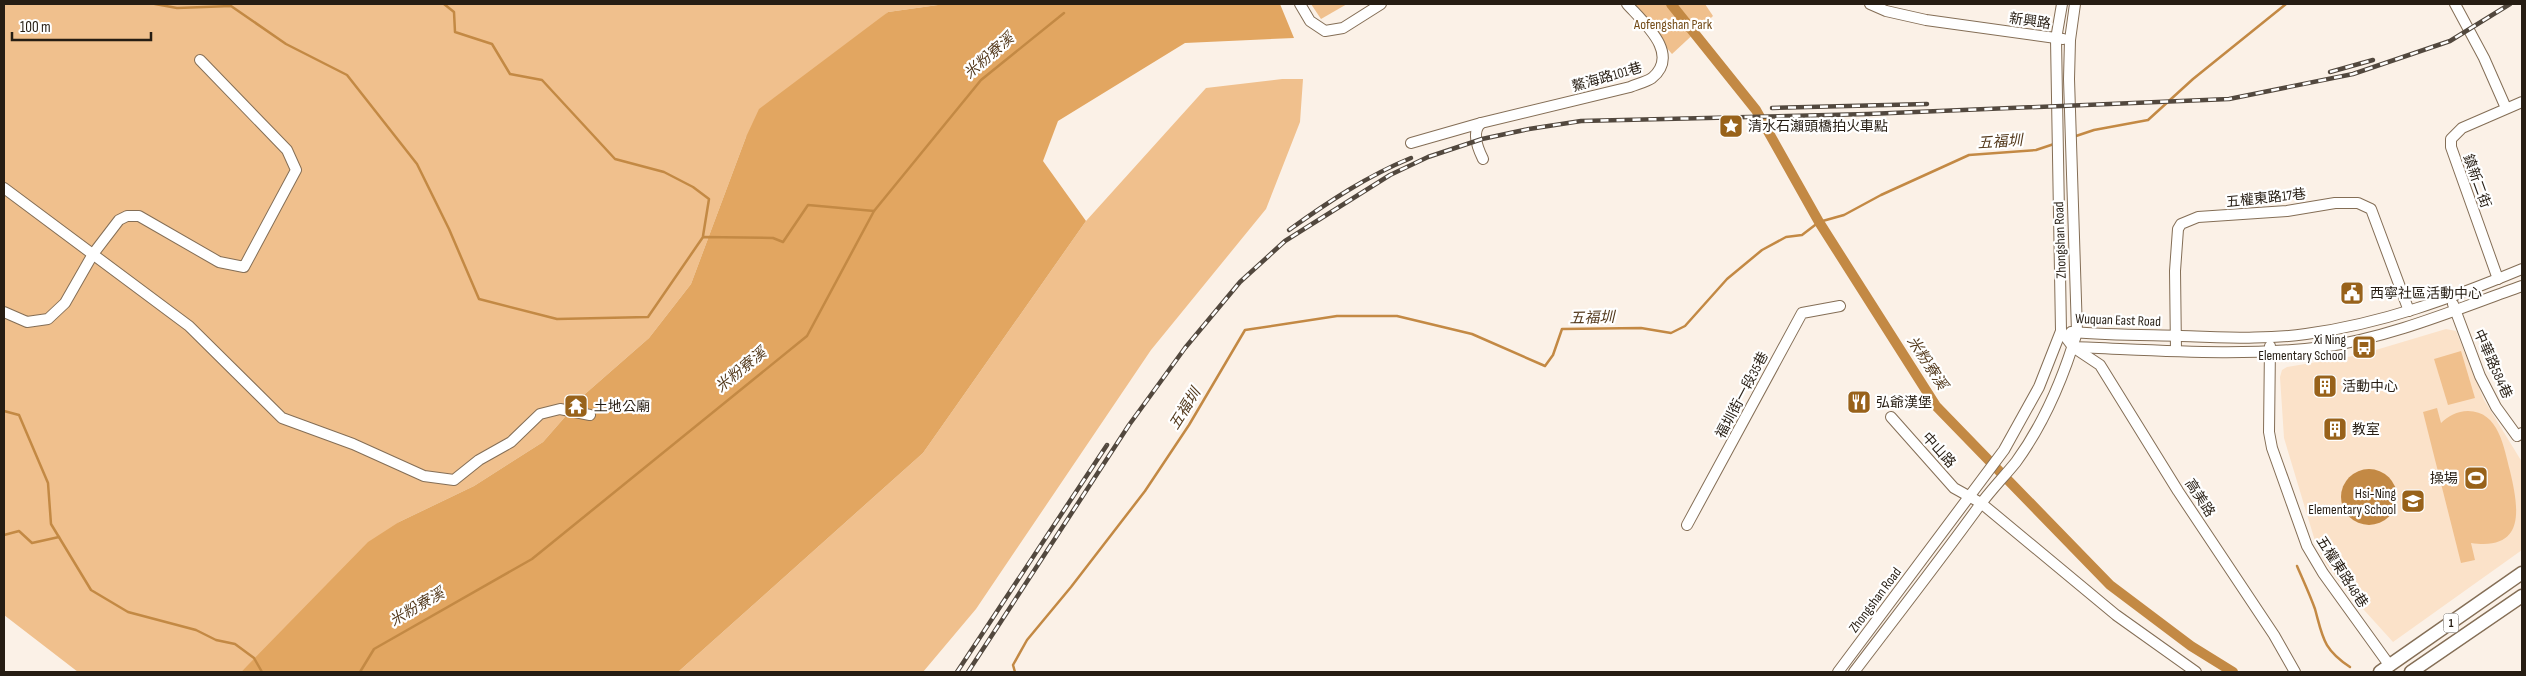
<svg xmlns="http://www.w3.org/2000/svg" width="2526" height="676" viewBox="0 0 2526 676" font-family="'Sofia Sans Condensed','Noto Sans TC',sans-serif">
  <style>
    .built { fill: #fbe2c9 }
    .green { fill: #f0c08d }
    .forest { fill: #e2a661 }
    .water { fill: #c38944 }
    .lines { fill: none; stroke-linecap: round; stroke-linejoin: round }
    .stream { stroke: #c38944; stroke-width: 2.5 }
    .canal { stroke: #c38944; stroke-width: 10 }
    .minor-casing { stroke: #846e56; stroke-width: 12 }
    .major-casing { stroke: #846e56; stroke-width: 15 }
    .minor { stroke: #fff; stroke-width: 10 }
    .major { stroke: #fff; stroke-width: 12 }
    .rail-casing { stroke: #52483e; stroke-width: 4.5 }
    .rail { stroke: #fff; stroke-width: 2.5; stroke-dasharray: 8; stroke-linecap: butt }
    .labels { text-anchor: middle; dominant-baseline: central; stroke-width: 4.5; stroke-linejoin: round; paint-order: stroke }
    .shield { fill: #fff; stroke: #67615a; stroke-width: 1 }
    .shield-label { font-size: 12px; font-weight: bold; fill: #261d13 }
    .street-label { font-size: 14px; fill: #261d13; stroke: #fff }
    .park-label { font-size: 14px; fill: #734b17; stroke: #fff }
    .poi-label { font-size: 14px; fill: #261d13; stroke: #fff; text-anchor: start }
    .water-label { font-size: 15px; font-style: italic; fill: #543a1d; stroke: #fff }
  </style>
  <rect width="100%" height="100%" fill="#fbf1e7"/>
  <path class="built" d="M2446 329 2456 331 2484 400 2522 462V550L2393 642 2345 589 2325 562 2315 541 2284 438 2280 377 2282 370 2287 367 2359 355Z"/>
  <g class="green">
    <path d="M4 4H945L888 12 746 137 691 284 649 338 585 394 543 442 474 486 399 522 241 672H78L4 615Z"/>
    <path d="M1311 4H1347L1321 19Z"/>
    <path d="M1629 4H1705L1713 16 1672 54Z"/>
    <path d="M1282 79H1303L1300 122 1266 209 1151 350 976 609 923 672H678L923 453 1086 221 1206 88Z"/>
    <path d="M2461 351 2475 398 2448 405 2434 359Z"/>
    <path d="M2437 408 2441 423C2448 416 2457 411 2468 411 2499 411 2504 448 2510 471 2519 509 2526 551 2471 543L2475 560 2461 563 2423 412Z"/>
  </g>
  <path class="forest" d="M945 4H1280L1294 38 1185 43 1058 121 1043 161 1086 221 923 453 678 672H241L368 542 399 522 474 486 543 442 585 394 649 338 691 284 746 137 759 109 888 12Z"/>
  <circle class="water" cx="2369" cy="497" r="28"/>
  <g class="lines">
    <g class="stream">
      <path d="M155 4 177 8 231 6 286 44 347 75 417 164 449 229 479 299 557 319 648 317 703 237 773 238 783 242 808 205 874 211"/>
      <path d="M444 4 454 12 455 32 492 44 510 74 542 80 615 159 664 172 693 187 709 199 703 236"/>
      <path d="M2073 137 2094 130 2148 120 2193 79 2286 4"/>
      <path d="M4 411 19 415 48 483 51 524 91 590 128 612 196 630 216 640 235 644 254 658 262 672"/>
      <path d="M4 535 19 531 32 543 59 537"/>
      <path d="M2297 566C2303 580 2310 595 2315 609 2323 638 2323 649 2350 667"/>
      <path d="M360 672 374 649 532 559 807 336 874 211 981 80 1064 13"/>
      <path d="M1015 672 1013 665 1027 640 1071 587 1145 491 1189 425 1245 330 1337 316H1397L1472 334 1545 366 1553 355 1562 329 1641 328 1671 333 1685 326 1727 279 1762 250 1786 237 1802 235 1819 222 1844 215 1881 195 1969 155 2036 150 2054 144"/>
    </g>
    <path class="canal" d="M1671 4 1756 110 1819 222 1936 406 2110 585 2191 646 2233 672"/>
    <g class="minor-casing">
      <g id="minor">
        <path d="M1300 4 1310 21 1325 31 1343 28 1381 4"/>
        <path d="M1870 4 1886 11 1926 20 2063 39"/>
        <path d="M2455 4 2484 58 2506 108"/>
        <path d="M1481 123C1471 132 1478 149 1483 159"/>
        <path d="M1411 143 1481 123 1630 87C1637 84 1646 82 1652 78 1681 54 1644 23 1627 4"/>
        <path d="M4 188 189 326 282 418 353 444 424 476 454 480 479 460 511 442 540 414 560 409 590 415"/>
        <path d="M2498 279 2451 147V139L2462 128 2522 102"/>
        <path d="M2453 304 2480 376 2496 407 2517 436 2522 433"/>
        <path d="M4 312 27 322 48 319 65 303 93 254 119 220 127 216H139L219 262 244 267 296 170 287 150 200 60"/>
        <path d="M2061 331 2073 347 2100 365 2178 491 2274 635 2295 672"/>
        <path d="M2071 332C2108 335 2145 335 2181 336 2222 337 2264 340 2306 334 2381 324 2452 298 2522 269"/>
        <path d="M2270 346 2269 432 2272 448 2307 546 2323 573 2390 666"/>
        <path d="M2073 347C2156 350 2241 357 2323 347 2392 337 2457 309 2522 286"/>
        <path d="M2176 351 2175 271 2178 229 2181 224 2198 217 2287 211 2335 203H2358L2371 209 2409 311"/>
        <path d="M1891 417 1954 488 1981 503 2116 615 2196 672"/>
        <path d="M1687 525 1802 313 1840 306"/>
        <path d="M1838 672 2004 450 2039 387 2061 331 2056 39 2062 4"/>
        <path d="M1854 672C1895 618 1937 564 1977 509 1989 492 2003 478 2016 462 2045 422 2063 379 2077 332L2069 79 2070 40 2075 4"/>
      </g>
    </g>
    <g class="major-casing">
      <g id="major">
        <path d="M2380 672 2522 573"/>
        <path d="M2411 672 2522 596"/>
      </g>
    </g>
    <use href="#minor" class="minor"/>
    <use href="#major" class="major"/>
    <g class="rail-casing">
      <g id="rail">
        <path d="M2330 72 2373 60"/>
        <path d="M1772 108 1927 104"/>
        <path d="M1289 230C1328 202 1367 176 1411 158"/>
        <path d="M957 672 1107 445"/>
        <path d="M968 672 1129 425 1185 348 1240 282 1285 241 1390 175 1428 157 1482 139 1529 129 1581 121 1868 114 2229 99 2353 74 2450 41 2510 4"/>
      </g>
    </g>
    <use href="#rail" class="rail"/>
  </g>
  <defs>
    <g id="sight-square" transform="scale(1.25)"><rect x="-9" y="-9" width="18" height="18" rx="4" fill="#98621a" stroke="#fff"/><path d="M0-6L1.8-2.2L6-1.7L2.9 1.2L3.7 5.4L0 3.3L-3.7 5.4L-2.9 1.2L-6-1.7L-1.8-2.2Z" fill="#fff"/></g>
    <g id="civic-square" transform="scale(1.25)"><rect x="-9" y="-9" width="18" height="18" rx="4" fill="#98621a" stroke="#fff"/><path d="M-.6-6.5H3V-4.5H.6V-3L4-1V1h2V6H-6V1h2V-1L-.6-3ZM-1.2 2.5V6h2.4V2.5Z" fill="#fff"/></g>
    <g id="bus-square" transform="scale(1.25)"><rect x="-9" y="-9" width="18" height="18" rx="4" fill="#98621a" stroke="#fff"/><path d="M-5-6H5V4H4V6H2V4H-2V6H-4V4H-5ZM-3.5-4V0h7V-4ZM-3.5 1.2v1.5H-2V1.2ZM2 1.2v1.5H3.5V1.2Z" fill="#fff"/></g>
    <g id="building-square" transform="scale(1.25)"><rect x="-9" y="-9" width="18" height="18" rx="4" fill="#98621a" stroke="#fff"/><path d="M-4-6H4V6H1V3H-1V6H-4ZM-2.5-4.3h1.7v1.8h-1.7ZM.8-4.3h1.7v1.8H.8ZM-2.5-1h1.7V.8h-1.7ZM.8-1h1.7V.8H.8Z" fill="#fff"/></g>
    <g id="restaurant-square" transform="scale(1.25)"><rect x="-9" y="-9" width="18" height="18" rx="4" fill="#98621a" stroke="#fff"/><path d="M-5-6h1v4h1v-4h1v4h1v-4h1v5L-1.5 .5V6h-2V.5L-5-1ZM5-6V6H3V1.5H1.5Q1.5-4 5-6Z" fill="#fff"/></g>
    <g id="temple-square" transform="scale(1.25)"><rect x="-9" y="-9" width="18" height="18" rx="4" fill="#98621a" stroke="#fff"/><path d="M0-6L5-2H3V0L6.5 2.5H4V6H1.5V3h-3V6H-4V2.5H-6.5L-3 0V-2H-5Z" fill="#fff"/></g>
    <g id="stadium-square" transform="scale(1.25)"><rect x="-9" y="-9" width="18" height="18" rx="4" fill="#98621a" stroke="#fff"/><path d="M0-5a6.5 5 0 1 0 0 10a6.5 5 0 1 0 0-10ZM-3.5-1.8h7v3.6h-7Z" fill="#fff"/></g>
    <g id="school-square" transform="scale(1.25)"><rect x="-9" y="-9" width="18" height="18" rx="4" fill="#98621a" stroke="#fff"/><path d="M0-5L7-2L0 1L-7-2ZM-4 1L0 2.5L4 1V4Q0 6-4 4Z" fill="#fff"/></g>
  </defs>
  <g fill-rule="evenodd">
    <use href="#sight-square" x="1731" y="126"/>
    <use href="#civic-square" x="2352" y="293"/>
    <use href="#bus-square" x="2364" y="347"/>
    <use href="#building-square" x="2325" y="386"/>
    <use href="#restaurant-square" x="1859" y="402"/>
    <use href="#temple-square" x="576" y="406"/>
    <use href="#building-square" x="2335" y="429"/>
    <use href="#stadium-square" x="2476" y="478"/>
    <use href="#school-square" x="2413" y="501"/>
  </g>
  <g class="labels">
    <rect class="shield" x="2443.5" y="613.5" width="15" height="19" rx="4"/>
    <g class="shield-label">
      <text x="2451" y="623">1</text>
    </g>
    <g class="street-label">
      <text transform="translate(2030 21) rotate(8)">新興路</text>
      <text transform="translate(1607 77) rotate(-16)">鰲海路101巷</text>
      <text transform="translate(2477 181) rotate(70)">鎮新二街</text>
      <text transform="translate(2266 198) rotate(-6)">五權東路17巷</text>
      <text transform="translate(2060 240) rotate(-92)">Zhongshan Road</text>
      <text transform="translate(2118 320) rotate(2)">Wuquan East Road</text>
      <text transform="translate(2493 364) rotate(66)">中華路584巷</text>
      <text transform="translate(1742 395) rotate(-62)">福圳街一段35巷</text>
      <text transform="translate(1939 450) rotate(48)">中山路</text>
      <text transform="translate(2200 498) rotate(57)">高美路</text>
      <text transform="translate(2342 572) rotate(57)">五權東路48巷</text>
      <text transform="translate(1875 600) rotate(-53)">Zhongshan Road</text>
    </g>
    <g class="park-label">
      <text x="1673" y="24">Aofengshan Park</text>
    </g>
    <g class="poi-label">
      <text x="1748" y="126">清水石瀨頭橋拍火車點</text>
      <text x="2370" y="293">西寧社區活動中心</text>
      <text x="2346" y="339" text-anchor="end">Xi Ning<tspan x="2346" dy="16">Elementary School</tspan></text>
      <text x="2342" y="386">活動中心</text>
      <text x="1876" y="402">弘爺漢堡</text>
      <text x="594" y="406">土地公廟</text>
      <text x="2352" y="429">教室</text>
      <text x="2458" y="478" text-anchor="end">操場</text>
      <text x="2396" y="493" text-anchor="end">Hsi-Ning<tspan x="2396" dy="16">Elementary School</tspan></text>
    </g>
    <g class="water-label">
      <text transform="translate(989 56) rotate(-41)">米粉寮溪</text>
      <text transform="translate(2000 142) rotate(-4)">五福圳</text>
      <text transform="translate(1592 318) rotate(-1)">五福圳</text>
      <text transform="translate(1927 363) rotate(57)">米粉寮溪</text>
      <text transform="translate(741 370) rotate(-39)">米粉寮溪</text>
      <text transform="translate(1185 409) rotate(-58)">五福圳</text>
      <text transform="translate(417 607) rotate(-30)">米粉寮溪</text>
    </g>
  </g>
  <rect width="2526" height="676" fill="none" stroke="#261d13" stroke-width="10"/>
  <path d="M12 32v8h139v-8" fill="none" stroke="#261d13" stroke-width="2.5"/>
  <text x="20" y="32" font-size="15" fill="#261d13" stroke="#ffffff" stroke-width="4" paint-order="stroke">100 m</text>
</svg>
